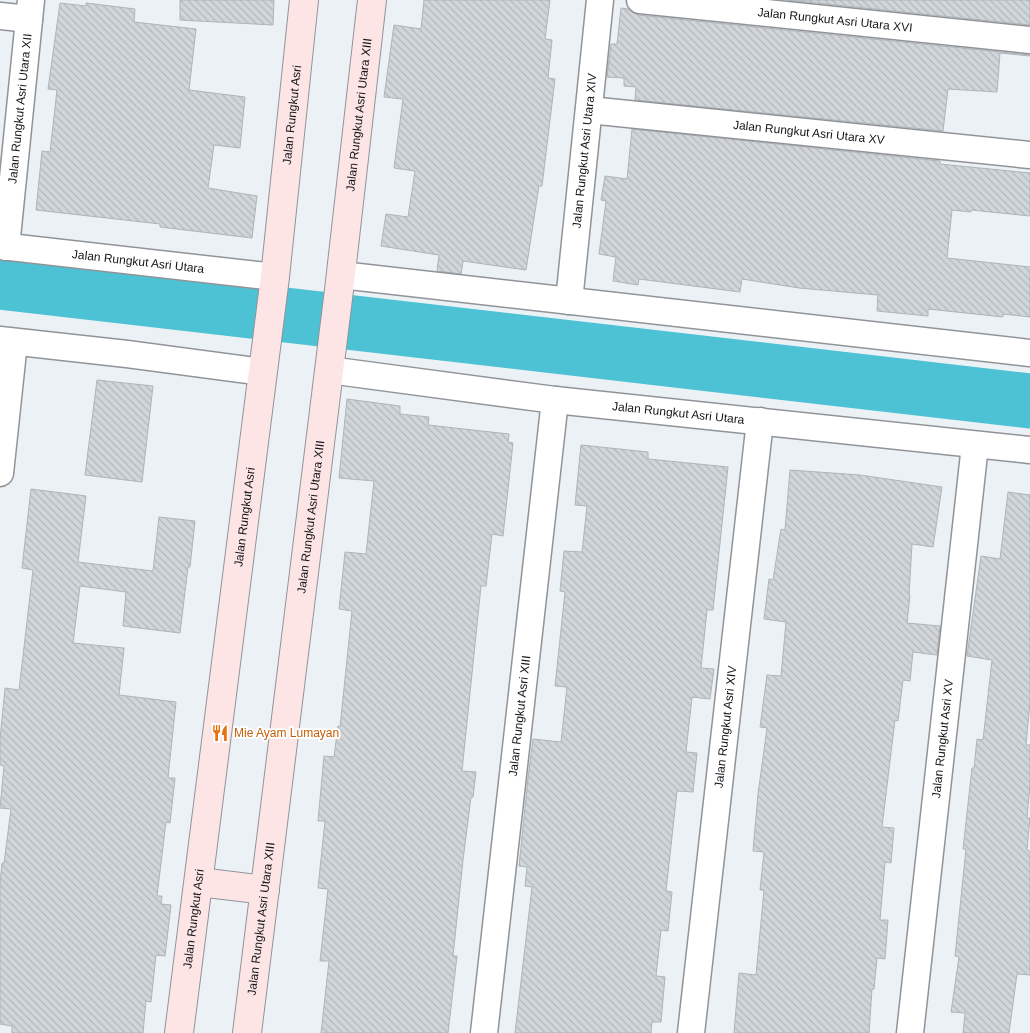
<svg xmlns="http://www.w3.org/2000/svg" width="1030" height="1033" viewBox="0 0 1030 1033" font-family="Helvetica,sans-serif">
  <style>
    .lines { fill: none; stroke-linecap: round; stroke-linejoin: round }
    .river { stroke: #4dc2d4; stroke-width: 55 }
    .building { fill: url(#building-back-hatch); stroke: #afb4b8 }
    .street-casing { stroke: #909499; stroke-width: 29 }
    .secondary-casing { stroke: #909499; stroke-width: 30 }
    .street { stroke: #fff; stroke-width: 26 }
    .secondary { stroke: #fde5e6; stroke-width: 28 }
    .labels { text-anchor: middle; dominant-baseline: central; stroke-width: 4; stroke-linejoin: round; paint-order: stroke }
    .street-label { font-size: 12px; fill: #141618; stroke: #fdfeff }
    .food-label { font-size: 12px; fill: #c56008; stroke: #fdfeff; text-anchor: start }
  </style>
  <defs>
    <pattern id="building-back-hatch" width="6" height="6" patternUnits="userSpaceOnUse" patternTransform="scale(1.25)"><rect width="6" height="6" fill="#d1d6da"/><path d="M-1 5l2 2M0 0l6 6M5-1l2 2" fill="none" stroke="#b3b7ba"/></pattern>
  </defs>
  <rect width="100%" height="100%" fill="#ecf1f6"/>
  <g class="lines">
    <path class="river" d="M0 282 1030 401"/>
  </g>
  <g class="building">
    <path d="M180 0H274L273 25 180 20Z"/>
    <path d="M424 0H550L545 39 552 40 548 78 555 79 542 186H539L526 270 463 261 461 274 437 271 439 255 381 246 386 214 408 217 415 171 394 168 403 99 384 97 394 25 421 29Z"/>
    <path d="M787 0H1030V25Z"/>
    <path d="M60 3 86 6V3L135 9 134 22 196 29 189 90 245 97 240 148 214 145 208 188 257 196 252 238 160 227V224L36 210 42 151 50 152 57 90 48 89Z"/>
    <path d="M621 8 628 9 632 12 638 15 1030 55V56L1000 53 997 92 948 89 943 131 635 100 636 87 624 86V78L607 77 611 44H617Z"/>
    <path d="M632 129 940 161V164L1030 173V216L971 210V212L952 210 947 258 1030 267V317L1003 314V317L928 309V316L877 311 878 295 799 288 742 279 740 292 639 279 638 285 613 281 616 257 599 254 606 201 601 200 605 176 627 179Z"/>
    <path d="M97 380 153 386 142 482 85 475Z"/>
    <path d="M347 399 400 406V414L429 417 428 425 509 434 508 442 513 443 503 536 492 534 486 586H481L462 771 476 772 473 797H471L463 860 453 956H457L448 1033H321L329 961H320L328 889 318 888 325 821H318L324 756 334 757 338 726 340 727 352 611 339 609 345 552 366 554 374 481 339 478Z"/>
    <path d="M581 445 648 452V459L728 467 713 610H707L701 668 714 669 710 699 692 697 686 752 697 753 693 792 677 791 666 891 672 892 668 931 661 930 656 976 665 977 661 1022H652L651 1033H515L532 887 525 886 527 867 519 866 528 778 533 739 561 742 567 687 555 686 565 592 560 591 564 551 582 552 587 506 575 505Z"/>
    <path d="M790 470 860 475 942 487 933 547 912 544 909 595H910L907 623 940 626 937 655 913 652 910 681 903 680 898 721 895 720 882 827 894 828 891 863 885 862 880 920H888L885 959 877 958 874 989H872L869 1033H734L739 973 756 975 764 890H760L764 852 753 851 758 794 767 728 760 727 767 675 781 676 786 622 764 619 769 579 773 580 781 529 785 530Z"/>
    <path d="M31 489 86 496 78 562 153 571 159 517 195 521 190 567H188L180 633 123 626 126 592 80 586 73 643 124 648 119 695 176 702 168 778H175L170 823 166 822 157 896H162L161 904 171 905 165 956 156 955 151 1002 146 1001 143 1033H12V1026L0 1024V883L2 863H4L11 809 0 808 4 766 0 765V739L5 688 19 690 33 570 22 568Z"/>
    <path d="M1008 492 1030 495V703L1026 745H1030V785L1027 818H1030L1027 850 1030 851V975L1017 974 1009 1033H963L965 1013 951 1012 959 957 955 956 966 849H963L972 768H974L977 739 983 740 992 660 967 656 981 556 1000 559Z"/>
  </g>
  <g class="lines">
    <g class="street-casing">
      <g id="street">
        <path id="s1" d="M640 0 1030 40"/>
        <path d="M0 16 29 19"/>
        <path id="s2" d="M589 110 1030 155"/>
        <path id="s3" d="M0 246 275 277"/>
        <path id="s4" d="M6 247 31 0"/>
        <path d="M341 275 1030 353"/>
        <path id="s5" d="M569 301 600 0"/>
        <path d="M0 340 127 354 263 372"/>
        <path id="s6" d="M329 370 555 400 1030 450"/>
        <path d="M0 473 14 342"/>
        <path id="s7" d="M484 1033 555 400"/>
        <path id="s8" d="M691 1033 760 421"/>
        <path id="s9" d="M910 1033 975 445"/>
      </g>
    </g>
    <g class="secondary-casing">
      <g id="secondary">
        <path d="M199 882 265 890"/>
        <path id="s10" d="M179 1033 275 277 304 0"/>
        <path id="s11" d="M247 1033 339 290 372 0"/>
      </g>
    </g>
    <use href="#street" class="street"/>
    <use href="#secondary" class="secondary"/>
  </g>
  <defs>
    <g id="restaurant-bare" transform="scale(1.35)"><path d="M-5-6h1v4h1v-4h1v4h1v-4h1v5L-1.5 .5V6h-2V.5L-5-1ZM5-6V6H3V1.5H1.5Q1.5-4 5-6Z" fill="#e8710a" stroke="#fdfeff" stroke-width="2.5" paint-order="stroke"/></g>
  </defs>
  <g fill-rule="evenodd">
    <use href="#restaurant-bare" x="220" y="733"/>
  </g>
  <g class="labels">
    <g class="street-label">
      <text stroke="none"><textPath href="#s1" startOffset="196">Jalan Rungkut Asri Utara XVI</textPath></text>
      <text stroke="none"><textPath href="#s4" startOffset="139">Jalan Rungkut Asri Utara XII</textPath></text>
      <text stroke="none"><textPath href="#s10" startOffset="925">Jalan Rungkut Asri</textPath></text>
      <text stroke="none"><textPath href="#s11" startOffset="925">Jalan Rungkut Asri Utara XIII</textPath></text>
      <text stroke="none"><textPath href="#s2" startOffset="221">Jalan Rungkut Asri Utara XV</textPath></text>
      <text stroke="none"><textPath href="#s5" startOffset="151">Jalan Rungkut Asri Utara XIV</textPath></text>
      <text stroke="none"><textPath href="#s3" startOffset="139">Jalan Rungkut Asri Utara</textPath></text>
      <text stroke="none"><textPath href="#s6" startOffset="352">Jalan Rungkut Asri Utara</textPath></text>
      <text stroke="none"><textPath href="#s10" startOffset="520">Jalan Rungkut Asri</textPath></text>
      <text stroke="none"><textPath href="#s11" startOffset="520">Jalan Rungkut Asri Utara XIII</textPath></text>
      <text stroke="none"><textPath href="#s7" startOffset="319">Jalan Rungkut Asri XIII</textPath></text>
      <text stroke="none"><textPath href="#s8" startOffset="308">Jalan Rungkut Asri XIV</textPath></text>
      <text stroke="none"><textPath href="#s9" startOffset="296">Jalan Rungkut Asri XV</textPath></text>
      <text stroke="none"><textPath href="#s10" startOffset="115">Jalan Rungkut Asri</textPath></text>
      <text stroke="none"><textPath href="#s11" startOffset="115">Jalan Rungkut Asri Utara XIII</textPath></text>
    </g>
    <g class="food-label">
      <text x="234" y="733">Mie Ayam Lumayan</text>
    </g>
  </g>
</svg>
